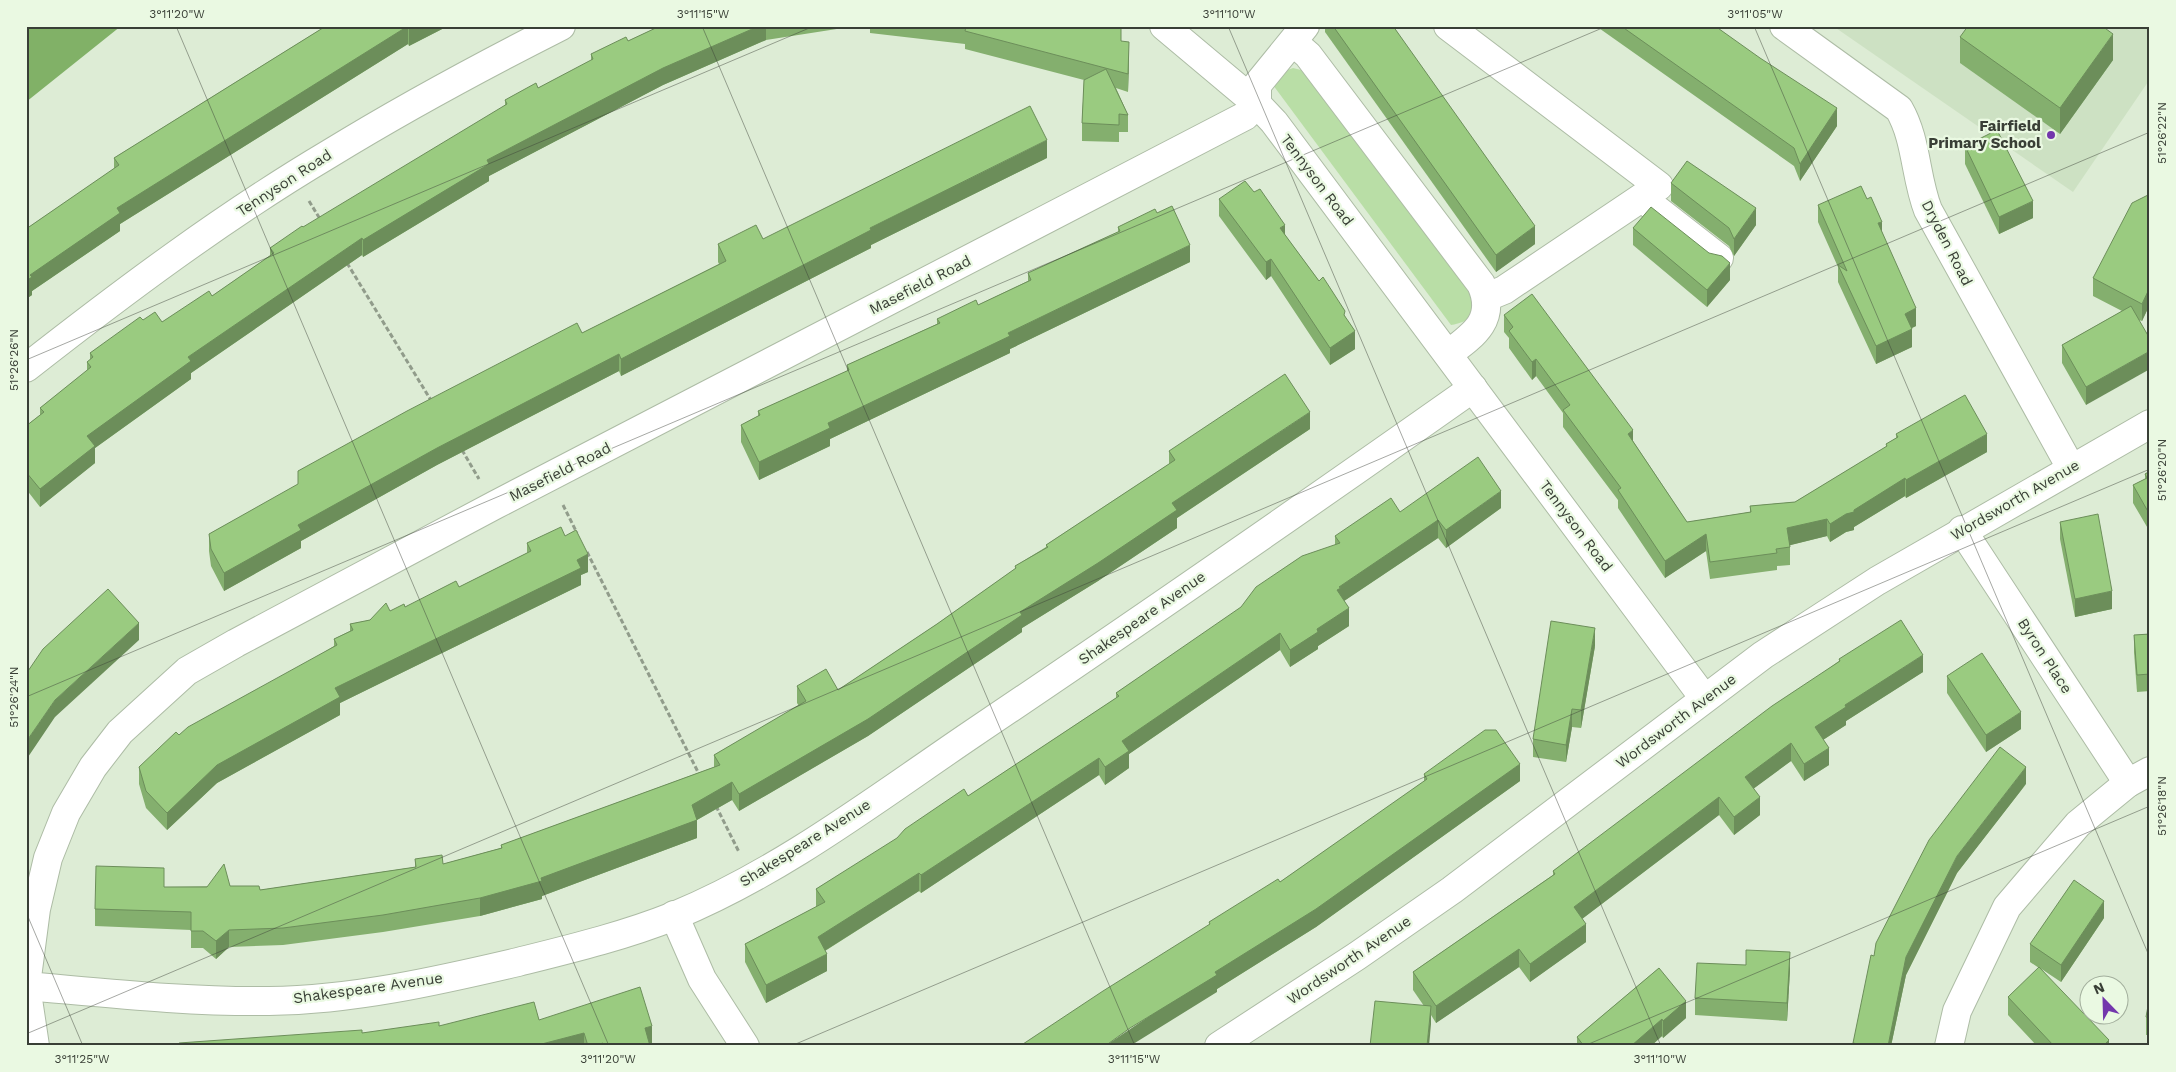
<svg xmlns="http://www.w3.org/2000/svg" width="2176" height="1072" viewBox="0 0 2176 1072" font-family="'Work Sans',sans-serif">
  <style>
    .built { fill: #cde1c3 }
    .green { fill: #b9dea6 }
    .forest { fill: #81b167 }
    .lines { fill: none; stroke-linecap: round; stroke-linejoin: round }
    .minor-casing { stroke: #adbca5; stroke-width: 30 }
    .path { stroke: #919c8b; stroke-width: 3; stroke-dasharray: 5 2.5; stroke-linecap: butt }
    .minor { stroke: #fff; stroke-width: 28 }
    .wall { fill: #84af6e }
    .shaded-wall { fill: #6c8e5a }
    .building { fill: #9acb80; stroke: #6c8e5a }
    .ticks { fill: none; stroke: #393f36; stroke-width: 1; stroke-opacity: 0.45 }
    .poi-dot { fill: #7337ac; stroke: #eaf9e2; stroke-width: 2 }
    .labels { text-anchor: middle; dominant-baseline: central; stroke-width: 4.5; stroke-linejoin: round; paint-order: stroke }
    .poi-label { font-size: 15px; font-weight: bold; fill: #393f36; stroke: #eaf9e2; text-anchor: end }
    .street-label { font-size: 15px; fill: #393f36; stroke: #eaf9e2 }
    .neatline { fill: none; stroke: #393f36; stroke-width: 2 }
    .ticks-label { font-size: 12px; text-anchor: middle; fill: #393f36 }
  </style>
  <rect width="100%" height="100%" fill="#ddecd5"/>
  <path class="built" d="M1833 26H2150V79L2073 192Z"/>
  <path class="green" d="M1293 68 1305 71 1471 291C1474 311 1475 321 1451 325L1273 85 1285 71Z"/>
  <path class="forest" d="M26 26H121L26 102Z"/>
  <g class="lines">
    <g class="minor-casing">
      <g id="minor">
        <path d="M1164 26 1257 104 1274 122 1704 698"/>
        <path d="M1448 26 1659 186 1504 290 1487 297"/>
        <path d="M1784 26 1899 109C1917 140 1915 177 1928 210L2071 468"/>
        <path d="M1293 42 1308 55 1481 284C1497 319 1474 335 1448 354"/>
        <path d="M1257 104V85L1305 26"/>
        <path d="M1642 198 1719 258"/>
        <path d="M26 368C123 292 223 217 329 154 404 108 482 66 561 26"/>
        <path d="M1962 530 2128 783"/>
        <path d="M674 915 702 979 745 1046"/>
        <path d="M26 985 36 909 48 858 66 813 93 767 120 732 187 671 236 643 495 505 1245 116 1257 104"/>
        <path d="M26 986C107 993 188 1002 269 1001 353 1000 437 981 518 962 570 949 624 936 674 916 781 872 876 799 972 734 1140 621 1307 505 1473 388"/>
        <path d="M26 986 35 1046"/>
        <path d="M1219 1046 1357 956 1452 890 1763 655 1877 581 2150 424"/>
        <path d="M1949 1046 1957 1011 2007 907 2078 824 2128 783 2150 771"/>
      </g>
    </g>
    <g class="path">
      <path d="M309 201 320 219"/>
      <path d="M347 263 432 402"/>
      <path d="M462 450 479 479"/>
      <path d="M563 505 577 533"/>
      <path d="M587 552 700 776"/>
      <path d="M716 806 739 852"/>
    </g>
    <use href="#minor" class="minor"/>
  </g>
  <g class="wall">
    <path d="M326 26H448L409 46 408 44 120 224V231L32 291V295L26 299V229L114 169V158Z"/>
    <path d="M660 26H856L766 40 663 85 489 176V181L363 257 362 255 191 373V379L95 448V463L40 507 26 489V426L40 415V408L87 371V362L90 360V353L143 320 162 322 212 296 270 256V248L505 106V100L538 88 591 61V54L628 41Z"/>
    <path d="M870 26H1084L1121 41 1129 59 1128 92 1116 88 1128 115V132H1119V142L1082 141V123L1084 80 965 49V44L870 33Z"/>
    <path d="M1325 26H1393L1535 244 1496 272 1325 32Z"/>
    <path d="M1596 26H1715L1837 126 1800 181 1794 166Z"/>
    <path d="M1960 37 2113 60 2060 134 1960 63Z"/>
    <path d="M1965 146 2033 218 1999 234 1965 164Z"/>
    <path d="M1047 158 871 245V248L621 376 619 371 437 465 301 541V548L224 591 211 566 209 551V534L298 485V471L582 333 719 264 718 262V244L763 239Z"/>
    <path d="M1671 183 1756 225 1734 256 1729 246 1671 201Z"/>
    <path d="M2150 194V304L2142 321 2139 320 2086 405 2062 363V345L2122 311 2093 296V278Z"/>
    <path d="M1219 199 1285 235 1345 316 1355 349 1330 365 1271 276 1266 280 1219 216Z"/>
    <path d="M1818 205 1882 232 1916 326 1912 328V347L1876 364 1838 282V267L1818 222Z"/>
    <path d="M1118 227 1190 262 1010 349V353L830 439V446L759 480 741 442V425L758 416V411L847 371V365L937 324V319L978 305 1028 281V273L1118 232Z"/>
    <path d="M1633 228 1709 253 1730 280 1707 307 1633 245Z"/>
    <path d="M1504 315 1633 441 1687 522 1750 512V506L1795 502 1886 447V444L1896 438V434L1987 452 1906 498 1905 496 1854 527V530L1846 532 1830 542 1827 536 1790 545V565L1777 566V570L1710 579 1706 551 1665 578 1618 508V500L1563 427V413L1536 376 1532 380 1509 348V338L1504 332Z"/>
    <path d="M1310 429 1177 518V528L1098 581 1022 628V632L868 736 739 811 732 800 697 820V838L542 896V899L480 916 383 932 283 945 229 947 216 959 203 948H191V930L95 926V909L164 887 230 886 260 890 415 867V859L443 864 501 848V845L714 767V755L799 706 797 703V686L838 690 937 624 1015 569V566L1046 547V545L1169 464V451Z"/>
    <path d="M2150 471V532L2133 503V485L2145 479V474Z"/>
    <path d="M1501 508 1446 548 1438 538 1344 601 1349 626 1318 646V649L1290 667 1280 650 1129 754V768L1105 785 1099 775 921 893 919 891 825 951 827 971 766 1003 745 962V944L816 907V889L968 796 1116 698V693L1335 545V536L1400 512Z"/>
    <path d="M2060 522 2112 609 2075 617 2060 539Z"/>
    <path d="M565 536 588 572 581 575V585L340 703V715L217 783 167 830 146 808 139 784V767L334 646V639L350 631V624L370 620 390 611 405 607 459 587 527 553V543Z"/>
    <path d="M2150 634V691L2137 692 2134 652V635Z"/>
    <path d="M1595 646 1581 728 1572 727 1566 762 1533 757V739Z"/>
    <path d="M1839 659 1923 672 1846 721V725L1823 740 1829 765 1804 781 1791 761 1754 788 1760 815 1734 835 1719 815 1582 919 1586 942 1530 982 1519 967 1436 1023 1431 1015V1024L1424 1006 1413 990V972L1553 875V871L1839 661Z"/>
    <path d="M1947 676 2021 729 1986 752 1947 693Z"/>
    <path d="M1424 774 1520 781 1316 927 1217 989V992L1209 922 1280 882 1424 782Z"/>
    <path d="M2026 784 1957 873 1906 975 1891 1046H1853V1043L1874 956Z"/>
    <path d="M2104 918 2061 982 2040 968 2109 1046H2037L2008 1015V997L2039 968 2030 962V944Z"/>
    <path d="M1659 968 1686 1018 1663 1038 1662 1036 1651 1046H1577V1037Z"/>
    <path d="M1790 970 1787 1021 1695 1015V998Z"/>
    <path d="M2150 995V1035H2146V1017Z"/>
    <path d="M539 1020 652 1043 650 1044V1046H179L362 1033 439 1026Z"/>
  </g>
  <g class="shaded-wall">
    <path d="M408 26V44L120 224V231L32 291V295L26 299V281L30 275 117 208Z"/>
    <path d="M414 26H448L409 46V28Z"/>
    <path d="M759 26H766V40L663 85 489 176V181L363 257V240L487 160 663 68Z"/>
    <path d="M2113 34V60L2060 134V108Z"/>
    <path d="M1129 42V59L1128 92V74Z"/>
    <path d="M1837 108V126L1800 181V164Z"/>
    <path d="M1047 140V158L871 245V248L621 376V359L870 228Z"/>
    <path d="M2033 201V218L1999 234V217Z"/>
    <path d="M1756 208V225L1734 256V239Z"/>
    <path d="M1882 222V239L1878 223Z"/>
    <path d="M1285 225V242L1280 228Z"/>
    <path d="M1535 226V244L1496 272V255Z"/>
    <path d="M362 238V255L191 373V379L95 448V463L40 507V489L87 436 188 357Z"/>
    <path d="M1190 245V262L1010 349V353L830 439V446L759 480V462L828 423 1008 333Z"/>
    <path d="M1271 259V276L1266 280V262Z"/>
    <path d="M1730 263V280L1707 307V290Z"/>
    <path d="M2150 287V304L2142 321V304Z"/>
    <path d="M1916 308V326L1905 331V314Z"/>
    <path d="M1912 329V347L1876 364V346Z"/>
    <path d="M1355 331V349L1330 365V348Z"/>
    <path d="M2150 351V369L2086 405V387Z"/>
    <path d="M619 354V371L437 465 301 541V548L224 591V573L298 525 437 448Z"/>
    <path d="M1536 359V376L1532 380V362Z"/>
    <path d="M1310 412V429L1177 518V528L1098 581 1022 628V632L868 736 739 811V794L1020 612 1172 503Z"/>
    <path d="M1633 430V448L1628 434Z"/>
    <path d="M1987 434V452L1906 498V480Z"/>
    <path d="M1905 478V496L1854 527V530L1846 532 1830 542V524Z"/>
    <path d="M1501 491V508L1446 548V530Z"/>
    <path d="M1827 519V536L1787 546V528Z"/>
    <path d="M1438 520V538L1341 603 1337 590 1339 587Z"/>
    <path d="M1706 534V551L1665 578V561Z"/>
    <path d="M588 554V572L581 575V585L340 703V715L217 783 167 830V813L217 765 335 688Z"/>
    <path d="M2112 591V609L2075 617V599Z"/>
    <path d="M1349 608V626L1318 646V649L1290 667V650L1317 629Z"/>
    <path d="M139 623V640L55 717 26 760V742L55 700Z"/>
    <path d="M1595 628V646L1581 728V710Z"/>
    <path d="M1280 633V650L1129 754V768L1105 785V767L1122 741Z"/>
    <path d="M1923 655V672L1846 721V725L1815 745V727L1845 705Z"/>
    <path d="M1572 709V727L1566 762V745Z"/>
    <path d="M2021 712V729L1986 752V735Z"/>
    <path d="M1791 743V761L1745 795V777Z"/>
    <path d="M1829 748V765L1804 781V764Z"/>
    <path d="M1099 758V775L921 893V875Z"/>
    <path d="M1520 764V781L1316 927 1217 989V992L1130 1046H1105L1215 972Z"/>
    <path d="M2026 767V784L1957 873 1906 975 1891 1046H1888L1906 957 1957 856Z"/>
    <path d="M732 782V800L695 821 697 820V838L542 896V899L480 916V898L541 878 692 805Z"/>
    <path d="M1719 797V815L1574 925V907Z"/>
    <path d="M1760 797V815L1734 835V817Z"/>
    <path d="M919 873V891L818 955V937Z"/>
    <path d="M2104 901V918L2061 982V965Z"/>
    <path d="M1586 924V942L1530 982V964Z"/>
    <path d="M229 930V947L216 959V941Z"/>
    <path d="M1519 949V967L1436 1023V1006Z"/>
    <path d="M1790 952V970L1787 1021V1003Z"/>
    <path d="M827 954V971L766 1003V985Z"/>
    <path d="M1686 1001V1018L1663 1038V1021Z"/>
    <path d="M1431 1006V1024L1429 1046H1427Z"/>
    <path d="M1662 1019V1036L1651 1046H1631Z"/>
    <path d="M652 1026V1043L645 1045V1028Z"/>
    <path d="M584 1033V1046H534Z"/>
    <path d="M2109 1040V1046H2103Z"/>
    <path d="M603 1043V1046H593Z"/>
  </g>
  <g class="building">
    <path d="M326 26H408L117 208 120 213 30 275 32 277 26 281V229L119 165 114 158Z"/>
    <path d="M660 26H759L663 68 487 160 489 164 363 240 362 238 188 357 191 361 87 436 95 446 40 489 26 472V426L44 412 40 408 91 367 87 362 93 357 90 353 140 317 143 320 155 312 162 322 209 291 212 296 274 253 270 248 302 226 303 227 507 104 505 100 536 83 538 88 593 59 591 54 626 37 628 41Z"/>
    <path d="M961 26H1084L1121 28V41L1129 42 1128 74 965 31 966 27Z"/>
    <path d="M1333 26H1393L1535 226 1496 255Z"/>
    <path d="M1621 26H1715L1760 58 1837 108 1800 164 1794 148Z"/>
    <path d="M1968 26H2102L2113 34 2060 108 1960 37Z"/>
    <path d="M1106 69 1128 115 1119 114V125L1082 123 1084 80Z"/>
    <path d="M1030 106 1047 140 870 228 871 230 621 359 619 354 437 448 298 525 301 530 224 573 211 549 209 534 298 484V471L407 411 577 323 582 333 726 261 718 244 756 225 763 239Z"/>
    <path d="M1997 130 2033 201 1999 217 1965 146Z"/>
    <path d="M1687 161 1756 208 1734 239 1729 228 1671 183Z"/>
    <path d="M1245 181 1254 192 1260 189 1285 225 1280 228 1319 281 1323 277 1345 311 1344 315 1355 331 1330 348 1271 259 1266 262 1219 199Z"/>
    <path d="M1861 186 1867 199 1871 197 1882 222 1878 223 1916 308 1905 314 1912 329 1876 346 1838 265 1847 271 1818 205Z"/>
    <path d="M2150 194V287L2142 304 2093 278 2132 203Z"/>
    <path d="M1172 206 1190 245 1008 333 1010 336 828 423 830 428 759 462 741 425 760 415 758 411 849 370 847 365 940 323 937 319 976 300 978 305 1031 280 1028 273 1120 231 1118 227 1155 209 1157 213Z"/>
    <path d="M1651 207 1709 253 1722 256 1730 263 1707 290 1633 228Z"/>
    <path d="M1532 294 1633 430 1628 434 1687 522 1751 512 1750 506 1795 502 1887 446 1886 444 1898 437 1896 434 1965 395 1987 434 1906 480 1905 478 1854 510V512L1846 514 1830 524 1827 519 1787 528 1790 547 1776 549 1777 553 1710 562 1706 534 1665 561 1618 490 1621 488 1563 410 1570 405 1536 359 1532 362 1509 331 1513 327 1504 315Z"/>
    <path d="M2131 306 2150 339V351L2086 387 2062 345Z"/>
    <path d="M1285 374 1310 412 1172 503 1177 510 1098 563 1020 612 1022 615 868 719 739 794 732 782 692 805 697 820 541 878 542 881 480 898 383 915 283 928 229 930 216 941 203 931H191V912L95 909 96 866 164 868V887H207L224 864 230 886H259L260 890 416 867 415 859 442 855 443 864 502 848 501 845 720 765 714 755 806 701 797 686 826 669 838 690 937 624 1016 568 1015 566 1048 547 1046 545 1175 460 1169 451Z"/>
    <path d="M1478 457 1501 491 1446 530 1438 520 1339 587 1341 588 1337 590 1349 608 1317 629 1318 632 1290 650 1280 633 1122 741 1129 751 1105 767 1099 758 921 875 919 873 818 937 827 954 766 985 745 944 825 902 816 889 897 838 905 829 964 789 968 796 1119 696 1116 693 1241 607 1256 587 1302 556 1340 543 1335 536 1391 498 1400 512Z"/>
    <path d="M2150 471V515L2133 485 2147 478 2145 474Z"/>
    <path d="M2098 514 2112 591 2075 599 2060 522Z"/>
    <path d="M561 527 565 536 576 530 588 554 577 560 581 568 335 688 340 697 217 765 167 813 146 791 139 767 176 732 179 735 188 727 337 645 334 639 353 630 350 624 370 620 386 603 390 611 404 604 405 607 456 581 459 587 531 551 527 543Z"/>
    <path d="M108 589 139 623 55 700 26 742V674L43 649Z"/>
    <path d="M1901 620 1923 655 1845 705 1846 707 1815 727 1829 748 1804 764 1791 743 1745 777 1760 797 1734 817 1719 797 1574 907 1586 924 1530 964 1519 949 1436 1006 1413 972 1555 874 1553 871 1772 706 1840 661 1839 659Z"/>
    <path d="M1551 621 1595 628 1581 710 1572 709 1566 745 1533 739Z"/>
    <path d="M2150 634V674L2137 675 2134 635Z"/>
    <path d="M1982 653 2021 712 1986 735 1947 676Z"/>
    <path d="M1485 730H1496L1520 764 1316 909 1215 972 1217 975 1130 1028 1105 1046H1020L1103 991 1210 924 1209 922 1278 879 1280 882 1427 779 1424 774Z"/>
    <path d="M2000 747 2026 767 1957 856 1906 957 1888 1046H1867L1853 1043 1871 955 1874 956 1876 943 1929 840Z"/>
    <path d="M2074 880 2104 901 2061 965 2030 944Z"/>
    <path d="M1746 950 1790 952 1787 1003 1695 998 1697 963 1746 965Z"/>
    <path d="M2039 967 2109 1040 2103 1046H2054L2008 997Z"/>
    <path d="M1659 968 1686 1001 1663 1021 1662 1019 1631 1046H1584L1577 1037Z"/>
    <path d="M640 987 652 1026 645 1028 650 1046H604L603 1043 593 1046H588L584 1033 534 1046H179V1043L362 1030V1033L439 1022V1026L534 1002 539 1020Z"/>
    <path d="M2150 995V1018L2146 1017Z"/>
    <path d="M1375 1001 1431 1006 1427 1046H1370Z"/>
  </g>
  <path class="ticks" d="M176 26 609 1046M702 26 1135 1046M1228 26 1661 1046M1754 26 2150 958M26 360 814 26M26 697 1607 26M26 912 83 1046M26 1034 2150 132M791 1046 2150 469M1584 1046 2150 806"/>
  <circle class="poi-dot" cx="2051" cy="135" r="5"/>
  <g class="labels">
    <g class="poi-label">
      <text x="2041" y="126">Fairfield<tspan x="2041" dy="17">Primary School</tspan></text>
    </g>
    <g class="street-label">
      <text transform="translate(1317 180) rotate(53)">Tennyson Road</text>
      <text transform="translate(284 183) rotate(-33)">Tennyson Road</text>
      <text transform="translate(1947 243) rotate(63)">Dryden Road</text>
      <text transform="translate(920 285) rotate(-27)">Masefield Road</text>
      <text transform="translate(560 472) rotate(-27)">Masefield Road</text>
      <text transform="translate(2015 500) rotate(-30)">Wordsworth Avenue</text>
      <text transform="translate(1576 526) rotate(53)">Tennyson Road</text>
      <text transform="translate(1142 618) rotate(-35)">Shakespeare Avenue</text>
      <text transform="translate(2045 656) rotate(57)">Byron Place</text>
      <text transform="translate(1676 721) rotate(-37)">Wordsworth Avenue</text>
      <text transform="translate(805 843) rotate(-32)">Shakespeare Avenue</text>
      <text transform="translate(1349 960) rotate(-34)">Wordsworth Avenue</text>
      <text transform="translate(368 988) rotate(-8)">Shakespeare Avenue</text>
    </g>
  </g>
  <rect width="2176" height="1072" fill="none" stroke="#eaf9e2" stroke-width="55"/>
  <g transform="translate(2104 1000) rotate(337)"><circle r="24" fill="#eaf9e2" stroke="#a3af9d"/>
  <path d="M0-4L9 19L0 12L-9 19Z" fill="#7337ac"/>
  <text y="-8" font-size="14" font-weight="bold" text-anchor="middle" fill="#393f36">N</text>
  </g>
  <rect x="28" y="28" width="2120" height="1016" class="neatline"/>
  <g class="ticks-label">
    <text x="177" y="18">3°11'20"W</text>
    <text x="703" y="18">3°11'15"W</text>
    <text x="1229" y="18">3°11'10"W</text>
    <text x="1755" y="18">3°11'05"W</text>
    <text transform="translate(2162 133) rotate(-90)" y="4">51°26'22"N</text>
    <text transform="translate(14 360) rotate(-90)" y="4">51°26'26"N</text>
    <text transform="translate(2162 470) rotate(-90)" y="4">51°26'20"N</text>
    <text transform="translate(14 697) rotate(-90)" y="4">51°26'24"N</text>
    <text transform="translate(2162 806) rotate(-90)" y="4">51°26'18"N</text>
    <text x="82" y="1063">3°11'25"W</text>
    <text x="608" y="1063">3°11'20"W</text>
    <text x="1134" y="1063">3°11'15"W</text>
    <text x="1660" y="1063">3°11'10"W</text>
  </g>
</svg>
